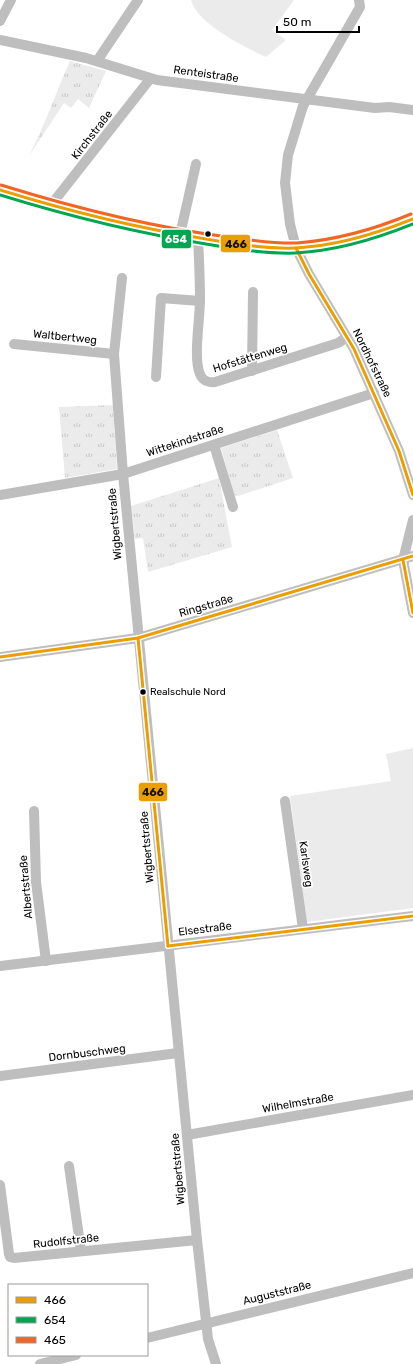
<svg xmlns="http://www.w3.org/2000/svg" width="413" height="1364" viewBox="0 0 413 1364" font-family="Rubik,sans-serif">
  <style>
    .grass { fill: url(#grass-tufts) }
    .green { fill: #ebebeb }
    .lines { fill: none; stroke-linecap: round; stroke-linejoin: round }
    .street { stroke: #bebebe; stroke-width: 10 }
    .secondary { stroke: #c2c2c2; stroke-width: 14 }
    .bus-1-casing { stroke: #fff; stroke-width: 6 }
    .bus-2-casing { stroke: #fff; stroke-width: 6 }
    .bus-3-casing { stroke: #fff; stroke-width: 6 }
    .bus-1 { stroke: #eb9e00; stroke-width: 3 }
    .bus-2 { stroke: #00a651; stroke-width: 3 }
    .bus-3 { stroke: #f26522; stroke-width: 3 }
    .bus-dot { fill: #000; stroke: #fff; stroke-width: 1.5 }
    .labels { text-anchor: middle; dominant-baseline: central; stroke-width: 3.5; stroke-linejoin: round; paint-order: stroke }
    .bus-label { font-size: 10px; fill: #000; stroke: #fff; text-anchor: start }
    .street-label { font-size: 11px; fill: #000; stroke: #fff }
    .line-badge { stroke: #fff; stroke-width: 1.5 }
    .badge-label { font-size: 11px; text-anchor: middle; font-weight: bold; fill: #fff }
    .pale-badge-label { font-size: 11px; text-anchor: middle; font-weight: bold; fill: #111 }
  </style>
  <defs>
    <pattern id="grass-tufts" width="24" height="20" patternUnits="userSpaceOnUse"><rect width="24" height="20" fill="#ebebeb"/><path d="M3 7l-1-3M5 7V3M7 7l1-3M15 17l-1-3M17 17v-4M19 17l1-3" fill="none" stroke="#c8c8c8"/></pattern>
  </defs>
  <rect width="100%" height="100%" fill="#fff"/>
  <g class="grass">
    <path d="M70 61 106 71 89 108 78 99 71 108 64 103 29 156C45 125 56 92 70 61Z"/>
    <path d="M113 405 117 469 65 478 59 407Z"/>
    <path d="M277 430 293 478 238 496 234 495 221 448Z"/>
    <path d="M219 478 232 547 148 572 143 538 135 539 131 506Z"/>
  </g>
  <g class="green">
    <path d="M191 0H294L272 30 286 40 266 57C245 47 197 24 191 0Z"/>
    <path d="M413 748V908L307 922 290 796 391 781 386 754Z"/>
  </g>
  <g class="lines">
    <g class="street">
      <path d="M359 0 360 7 303 106 288 155 285 183 290 224 296 248 309 274 354 349 399 451 413 495"/>
      <path d="M0 21 11 0"/>
      <path d="M0 40 86 58 157 80 375 108 389 107 413 110"/>
      <path d="M97 61 138 0"/>
      <path d="M51 205 150 79"/>
      <path d="M180 235 196 164"/>
      <path d="M198 238C199 258 200 279 200 300 200 318 193 359 200 374 202 380 208 383 215 382L338 343 347 337"/>
      <path d="M122 278 114 354 123 474 197 1240 208 1339 216 1364"/>
      <path d="M14 344 114 354"/>
      <path d="M252 371 253 292"/>
      <path d="M156 377 161 298 200 301"/>
      <path d="M214 445 233 507"/>
      <path d="M0 495 123 474 374 393"/>
      <path d="M413 520 403 560 413 613"/>
      <path d="M0 657 138 638 413 556"/>
      <path d="M285 801 303 929"/>
      <path d="M34 811 36 882 46 961"/>
      <path d="M0 966 413 916"/>
      <path d="M0 1076 178 1053"/>
      <path d="M187 1135 413 1095"/>
      <path d="M69 1166 81 1251"/>
      <path d="M0 1185 9 1254 10 1257 14 1258 197 1240"/>
      <path d="M147 1338 413 1273"/>
      <path d="M40 1364 76 1355"/>
    </g>
    <path class="secondary" d="M0 190C71 213 144 230 218 241 244 244 270 249 296 248 335 246 377 234 413 219"/>
    <g class="bus-1-casing">
      <g id="bus-1">
        <path d="M0 190C68 211 136 228 206 239 235 244 266 249 296 248 336 246 376 234 413 219"/>
        <path d="M296 248 309 274 354 349 399 451 413 495"/>
        <path d="M403 560 413 613"/>
        <path d="M138 638 168 946"/>
        <path d="M0 657 138 638 413 556"/>
        <path d="M168 946 413 916"/>
      </g>
    </g>
    <g class="bus-2-casing">
      <path id="bus-2" d="M0 195C68 216 136 233 206 244 235 249 266 254 296 253 336 251 376 239 413 224"/>
    </g>
    <g class="bus-3-casing">
      <path id="bus-3" d="M1 185C75 208 151 227 228 237 251 240 274 244 297 243 337 240 375 229 411 214"/>
    </g>
    <use href="#bus-1" class="bus-1"/>
    <use href="#bus-2" class="bus-2"/>
    <use href="#bus-3" class="bus-3"/>
  </g>
  <g class="bus-dot">
    <circle cx="208" cy="234" r="3.5"/>
    <circle cx="143" cy="692" r="3.5"/>
  </g>
  <g class="labels">
    <g class="bus-label">
      <text x="150" y="692">Realschule Nord</text>
    </g>
    <g class="street-label">
      <text transform="translate(206 74) rotate(8)">Renteistraße</text>
      <text transform="translate(92 135) rotate(-52)">Kirchstraße</text>
      <text transform="translate(65 337) rotate(6)">Waltbertweg</text>
      <text transform="translate(250 358) rotate(-17)">Hofstättenweg</text>
      <text transform="translate(372 363) rotate(64)">Nordhofstraße</text>
      <text transform="translate(185 441) rotate(-18)">Wittekindstraße</text>
      <text transform="translate(115 524) rotate(-95)">Wigbertstraße</text>
      <text transform="translate(206 606) rotate(-16)">Ringstraße</text>
      <text transform="translate(147 847) rotate(-95)">Wigbertstraße</text>
      <text transform="translate(306 864) rotate(82)">Karlsweg</text>
      <text transform="translate(26 887) rotate(-95)">Albertstraße</text>
      <text transform="translate(205 929) rotate(-7)">Elsestraße</text>
      <text transform="translate(87 1053) rotate(-7)">Dornbuschweg</text>
      <text transform="translate(298 1103) rotate(-10)">Wilhelmstraße</text>
      <text transform="translate(178 1169) rotate(-95)">Wigbertstraße</text>
      <text transform="translate(66 1241) rotate(-6)">Rudolfstraße</text>
      <text transform="translate(277 1293) rotate(-14)">Auguststraße</text>
    </g>
  </g>
  <g class="line-badge">
    <rect x="161" y="229" width="31" height="20" rx="4" fill="#00a651"/>
    <rect x="220" y="234" width="31" height="19" rx="4" fill="#eb9e00"/>
    <rect x="138" y="782" width="30" height="20" rx="4" fill="#eb9e00"/>
  </g>
  <g class="badge-label">
    <text x="176" y="243">654</text>
  </g>
  <g class="pale-badge-label">
    <text x="236" y="248">466</text>
    <text x="153" y="796">466</text>
  </g>
  <rect x="8" y="1284" width="140" height="72" fill="#ffffff" stroke="#999999"/>
  <rect x="16" y="1297" width="20" height="6" fill="#eb9e00" stroke="#999999"/>
  <text x="44" y="1304" font-size="12" fill="#000000">466</text>
  <rect x="16" y="1317" width="20" height="6" fill="#00a651" stroke="#999999"/>
  <text x="44" y="1324" font-size="12" fill="#000000">654</text>
  <rect x="16" y="1337" width="20" height="6" fill="#f26522" stroke="#999999"/>
  <text x="44" y="1344" font-size="12" fill="#000000">465</text>
  <path d="M277 26v6h82v-6" fill="none" stroke="#000000" stroke-width="2"/>
  <text x="283" y="26" font-size="12" fill="#000000" stroke="#ffffff" stroke-width="3" paint-order="stroke">50 m</text>
</svg>
